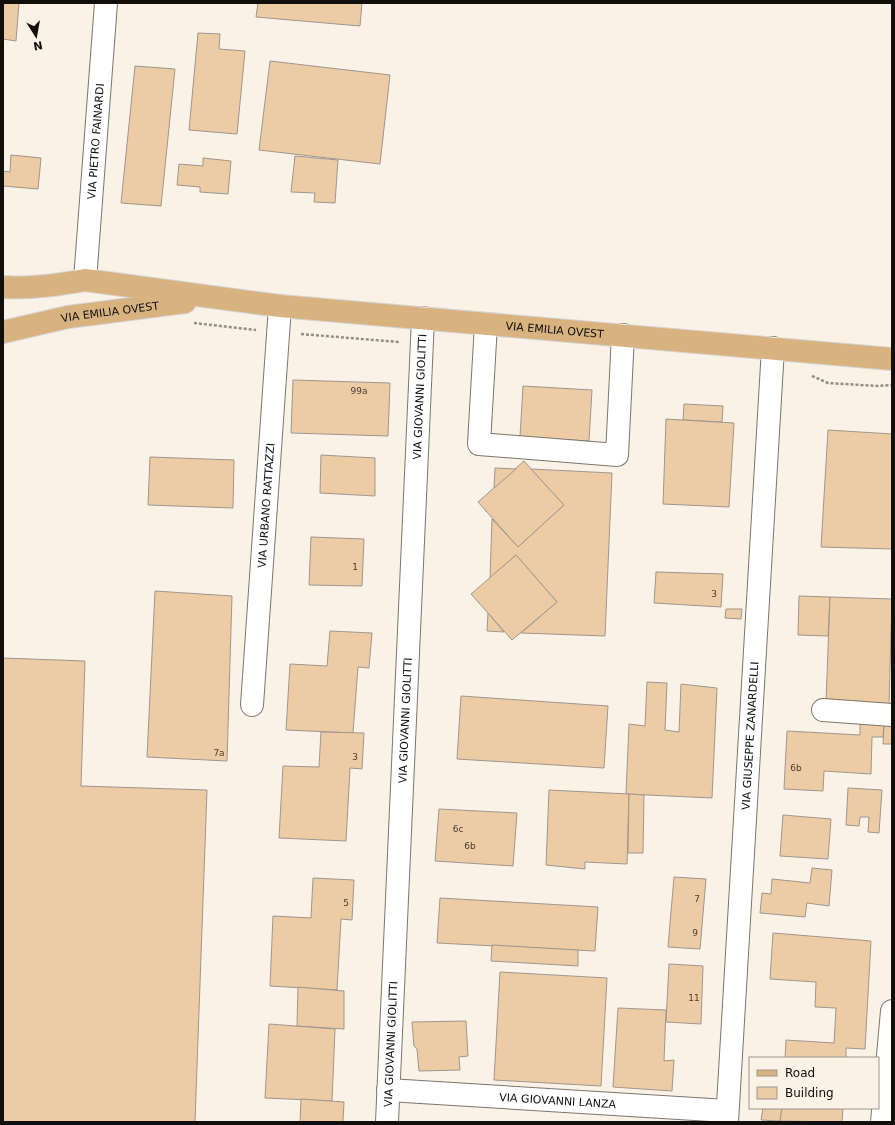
<svg xmlns="http://www.w3.org/2000/svg" width="895" height="1125" viewBox="0 0 895 1125" font-family="'DejaVu Sans',sans-serif">
  <style>
    .building { fill: #eccba5; stroke: #9f978e }
    .lines { fill: none; stroke-linecap: round; stroke-linejoin: round }
    .minor-casing { stroke: #7d756d; stroke-width: 24 }
    .major-casing { stroke: #d4d4d3; stroke-width: 24 }
    .path { stroke: #948e87; stroke-width: 2.5; stroke-dasharray: 3 2; stroke-linecap: butt }
    .minor { stroke: #fff; stroke-width: 22 }
    .major { stroke: #d8b380; stroke-width: 22 }
    .labels { text-anchor: middle; dominant-baseline: central; stroke-width: 3; stroke-linejoin: round; paint-order: stroke }
    .number-label { font-size: 9px; fill: #483d32 }
    .street-label { font-size: 11px; fill: #110e0b; stroke: #faf1e7 }
  </style>
  <rect width="100%" height="100%" fill="#faf1e7"/>
  <g class="building">
    <path d="M3 3H19L16 41 3 39Z"/>
    <path d="M258 3H362L360 26 256 17Z"/>
    <path d="M198 33 220 34 219 49 245 51 237 134 189 130Z"/>
    <path d="M270 61 390 75 380 164 259 150Z"/>
    <path d="M135 66 175 69 161 206 121 203Z"/>
    <path d="M11 155 41 158 38 189 3 186V171L10 172Z"/>
    <path d="M295 156 338 160 335 203 314 202 315 193 291 192Z"/>
    <path d="M203 158 231 161 228 194 200 192V187L177 185 179 164 203 166Z"/>
    <path d="M293 380 390 383 388 436 291 433Z"/>
    <path d="M523 386 592 390 589 441 520 437Z"/>
    <path d="M684 404 723 406 722 422 683 420Z"/>
    <path d="M666 419 734 423 729 507 663 504Z"/>
    <path d="M828 430 892 434V549L821 547Z"/>
    <path d="M321 455 375 458V496L320 493Z"/>
    <path d="M150 457 234 460 233 508 148 505Z"/>
    <path d="M524 461 564 505 518 547 478 502Z"/>
    <path d="M495 468 516 469 494 488Z"/>
    <path d="M531 469 612 473 605 636 521 633 557 602 516 555 490 578 492 519 518 547 564 505Z"/>
    <path d="M311 537 364 539 362 586 309 585Z"/>
    <path d="M516 555 557 602 512 640 471 594Z"/>
    <path d="M656 572 723 574 721 607 654 603Z"/>
    <path d="M155 591 232 596 227 761 147 757Z"/>
    <path d="M799 596 830 597 828 636 798 635Z"/>
    <path d="M830 597 892 599 889 704 826 702Z"/>
    <path d="M726 609H742L741 619 725 618Z"/>
    <path d="M488 613 504 632 487 631Z"/>
    <path d="M330 631 372 633 369 668 358 667 353 733 286 730 290 664 327 666Z"/>
    <path d="M3 658 85 661 81 786 207 790 195 1122H3Z"/>
    <path d="M647 682 667 683 665 730 679 732 681 684 717 688 712 798 626 794 629 724 645 726Z"/>
    <path d="M461 696 608 706 604 768 457 759Z"/>
    <path d="M860 723 884 725 883 737H872L871 774 824 771 823 791 784 789 787 731 860 735Z"/>
    <path d="M884 725 892 726V744H883Z"/>
    <path d="M321 732 364 733 362 769 350 768 346 841 279 838 283 766 319 767Z"/>
    <path d="M848 788 882 790 879 833 868 832 869 817H860L859 826 846 825Z"/>
    <path d="M549 790 629 794 627 864 585 862V869L546 865Z"/>
    <path d="M629 794 644 795 643 853H628Z"/>
    <path d="M439 809 517 813 513 866 435 861Z"/>
    <path d="M783 815 831 819 828 859 780 856Z"/>
    <path d="M812 868 832 870 829 906 807 903 805 917 760 913 762 893 771 894 772 879 810 883Z"/>
    <path d="M674 877 706 879 700 949 668 947Z"/>
    <path d="M313 878 354 880 352 920 341 919 337 990 270 986 273 916 311 918Z"/>
    <path d="M440 898 598 907 595 951 437 943Z"/>
    <path d="M773 933 871 941 865 1049 846 1048V1058H785L786 1040 834 1043 836 1008 815 1007 816 982 770 979Z"/>
    <path d="M492 945 578 950V966L491 961Z"/>
    <path d="M669 964 703 966 701 1024 666 1022Z"/>
    <path d="M500 972 607 978 601 1086 494 1080Z"/>
    <path d="M298 987 344 991V1029L297 1026Z"/>
    <path d="M618 1008 666 1010 664 1061 674 1060 672 1091 613 1087Z"/>
    <path d="M466 1021 468 1056 459 1057 460 1070 419 1071 417 1049 414 1046 412 1022Z"/>
    <path d="M269 1024 335 1029 332 1101 265 1098Z"/>
    <path d="M301 1099 344 1102 343 1122H300Z"/>
    <path d="M763 1108H782L780 1121 761 1120Z"/>
    <path d="M782 1108H843L842 1122 780 1121Z"/>
  </g>
  <g class="lines">
    <g class="minor-casing">
      <g id="minor">
        <path id="s1" d="M85 280 106 3"/>
        <path d="M486 324 479 444 617 455 623 335"/>
        <path id="s2" d="M252 705 280 306"/>
        <path d="M823 710 892 715"/>
        <path id="s3" d="M388 1090 727 1111"/>
        <path id="s4" d="M387 1122 423 318"/>
        <path id="s5" d="M727 1122 773 348"/>
        <path d="M882 1122 892 1011"/>
      </g>
    </g>
    <g class="major-casing">
      <g id="major">
        <path id="s6" d="M3 287C30 289 58 285 85 280L280 306 892 359"/>
        <path id="s7" d="M3 332 68 317 185 302"/>
      </g>
    </g>
    <g class="path">
      <path d="M194 323 256 330"/>
      <path d="M301 334 399 342"/>
      <path d="M812 376 828 383 878 386 892 385"/>
    </g>
    <use href="#minor" class="minor"/>
    <use href="#major" class="major"/>
  </g>
  <g class="labels">
    <g class="number-label">
      <text x="359" y="391">99a</text>
      <text x="355" y="567">1</text>
      <text x="714" y="594">3</text>
      <text x="219" y="753">7a</text>
      <text x="355" y="757">3</text>
      <text x="796" y="768">6b</text>
      <text x="458" y="829">6c</text>
      <text x="470" y="846">6b</text>
      <text x="697" y="899">7</text>
      <text x="346" y="903">5</text>
      <text x="695" y="933">9</text>
      <text x="694" y="998">11</text>
    </g>
    <g class="street-label">
      <text stroke="none"><textPath href="#s1" startOffset="139">VIA PIETRO FAINARDI</textPath></text>
      <text stroke="none"><textPath href="#s7" startOffset="109">VIA EMILIA OVEST</textPath></text>
      <text stroke="none"><textPath href="#s6" startOffset="555">VIA EMILIA OVEST</textPath></text>
      <text stroke="none"><textPath href="#s4" startOffset="726">VIA GIOVANNI GIOLITTI</textPath></text>
      <text stroke="none"><textPath href="#s2" startOffset="200">VIA URBANO RATTAZZI</textPath></text>
      <text stroke="none"><textPath href="#s4" startOffset="402">VIA GIOVANNI GIOLITTI</textPath></text>
      <text stroke="none"><textPath href="#s5" startOffset="387">VIA GIUSEPPE ZANARDELLI</textPath></text>
      <text stroke="none"><textPath href="#s4" startOffset="78">VIA GIOVANNI GIOLITTI</textPath></text>
      <text stroke="none"><textPath href="#s3" startOffset="170">VIA GIOVANNI LANZA</textPath></text>
    </g>
  </g>
  <rect width="895" height="1125" fill="none" stroke="#110e0b" stroke-width="8"/>
  <rect x="749" y="1057" width="130" height="52" fill="#faf1e7" stroke="#9d968f"/>
  <rect x="757" y="1070" width="20" height="6" fill="#d8b380" stroke="#9d968f"/>
  <text x="785" y="1077" font-size="12" fill="#110e0b">Road</text>
  <rect x="757" y="1087" width="20" height="12" fill="#eccba5" stroke="#9d968f"/>
  <text x="785" y="1097" font-size="12" fill="#110e0b">Building</text>
  <g transform="translate(36 36) rotate(169)" stroke="#faf1e7" stroke-width="3" paint-order="stroke">
  <path d="M0-3L7 15L0 10L-7 15Z" fill="#110e0b"/>
  <text y="-6" font-size="11" font-weight="bold" text-anchor="middle" fill="#110e0b">N</text>
  </g>
</svg>
